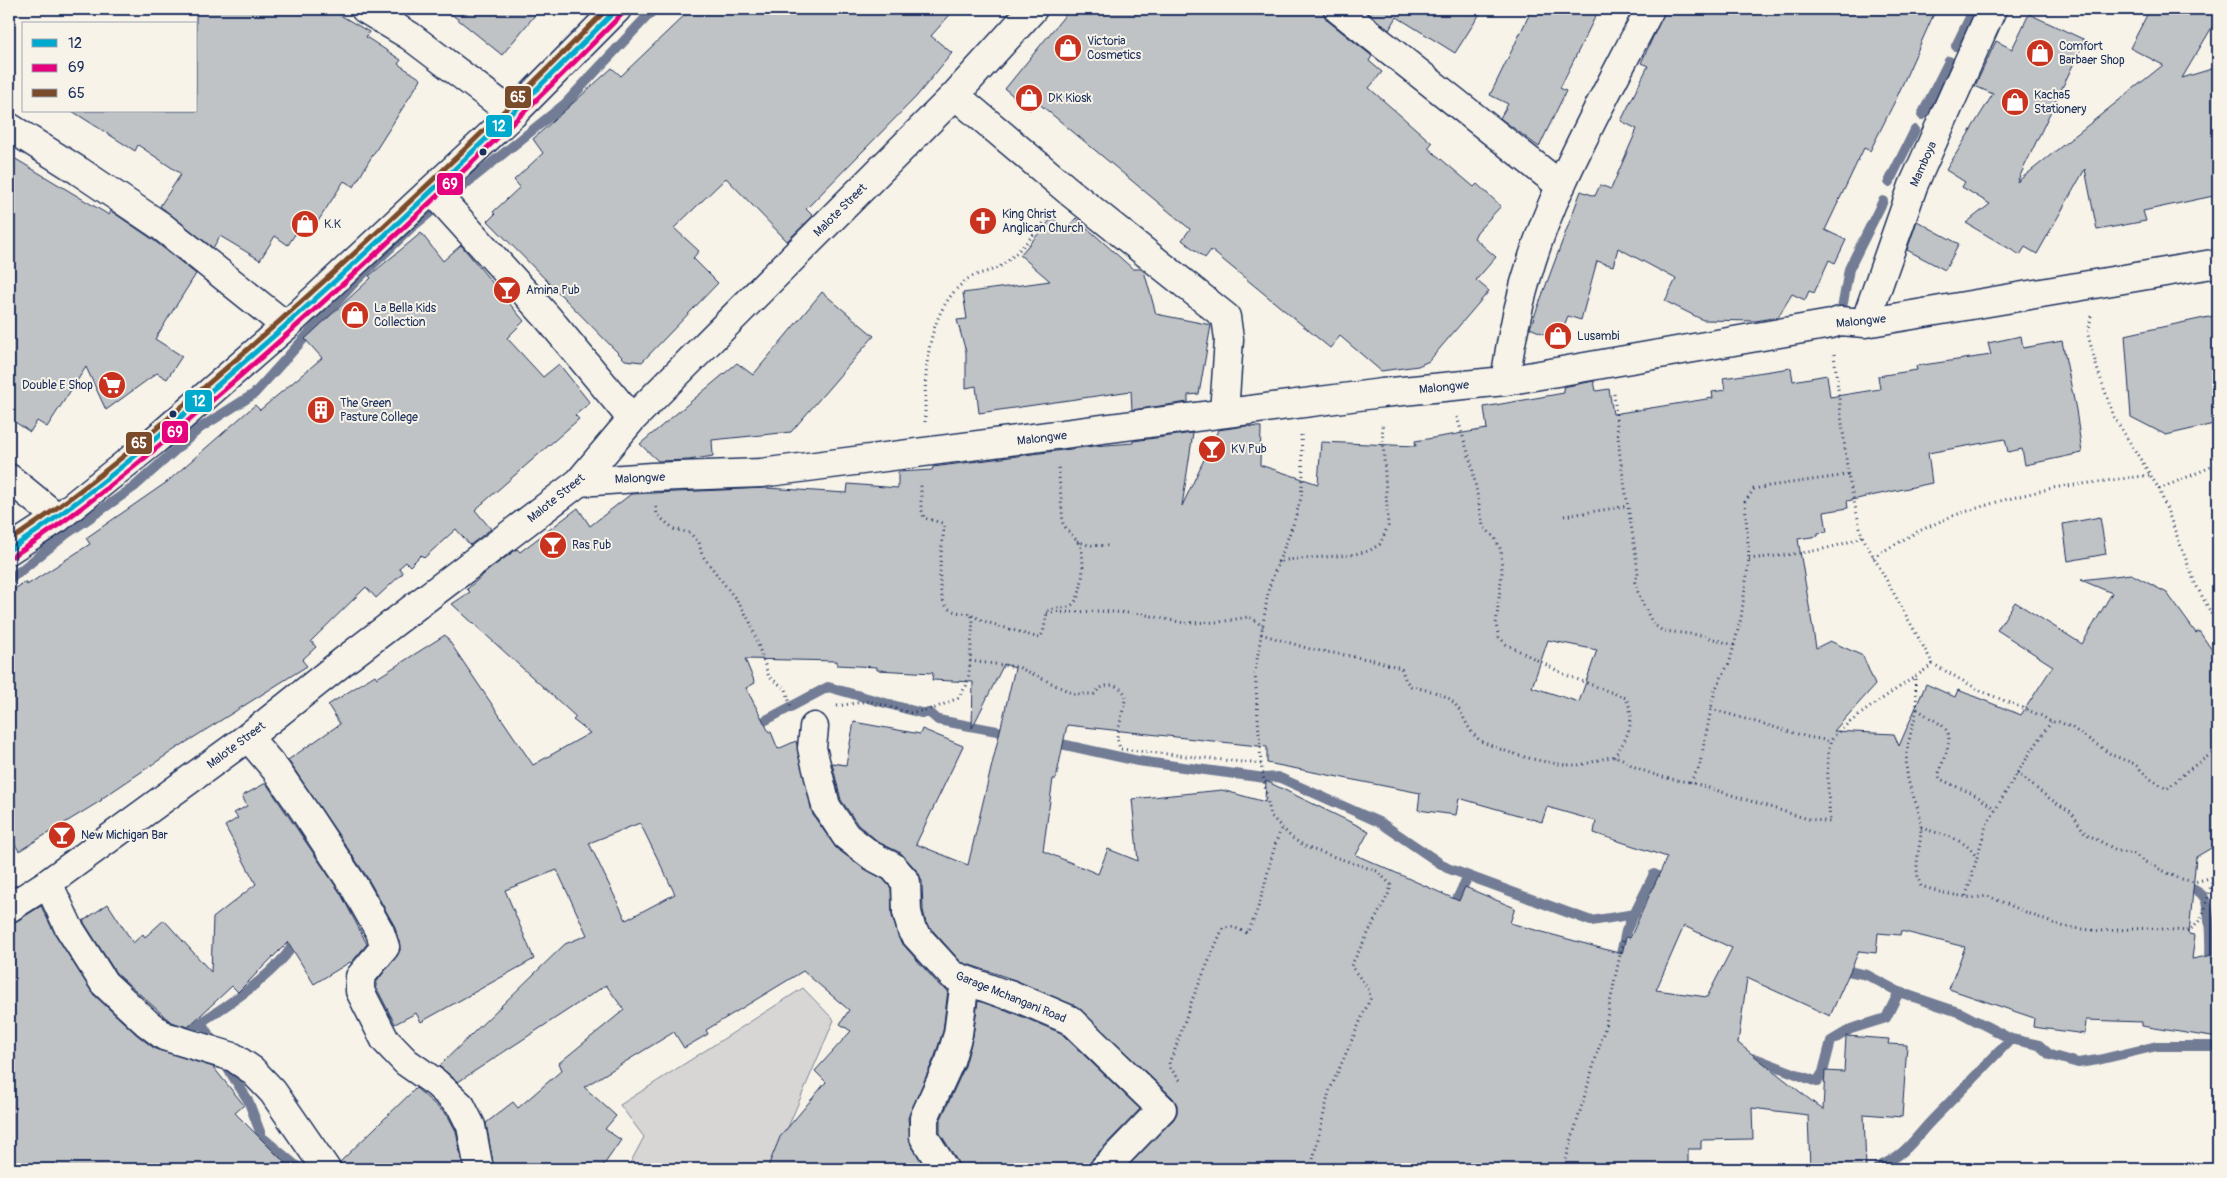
<svg xmlns="http://www.w3.org/2000/svg" width="2227" height="1178" font-family="Pangolin,sans-serif">
<style>
.green{fill:#d7d6d4;stroke:#798299}
.lines{fill:none;stroke-linecap:round;stroke-linejoin:round}
.stream{stroke:#727c95;stroke-width:10}
.building{fill:#c0c3c5;stroke:#1b2f5e;fill-rule:evenodd}
.minor-casing{stroke:#1b2f5e;stroke-width:31}
.tertiary-casing{stroke:#1b2f5e;stroke-width:31}
.path{stroke:#1b2f5e;stroke-width:3;stroke-dasharray:1 4;stroke-linecap:butt}
.minor{stroke:#f7f3e8;stroke-width:28}
.tertiary{stroke:#f7f3e8;stroke-width:28}
.bus-1-casing{stroke:#f7f3e8;stroke-width:9}
.bus-2-casing{stroke:#f7f3e8;stroke-width:9}
.bus-3-casing{stroke:#f7f3e8;stroke-width:9}
.bus-1{stroke:#00a9ce;stroke-width:5}
.bus-2{stroke:#e5007d;stroke-width:5}
.bus-3{stroke:#7a4b2a;stroke-width:5}
.bus-dot{fill:#1b2f5e;stroke:#f7f3e8;stroke-width:2}
.labels{text-anchor:middle;stroke-width:4;stroke-linejoin:round;paint-order:stroke}
.poi-label{font-size:12px;fill:#1b2f5e;stroke:#f7f3e8;text-anchor:start}
.street-label{font-size:12px;fill:#1b2f5e;stroke:#f7f3e8}
.line-badge{stroke:#f7f3e8;stroke-width:2}
.badge-label{font-size:14px;text-anchor:middle;font-weight:bold;fill:#fff}
</style>
<rect width="100%" height="100%" fill="#f7f3e8"/>
<filter id="ink" filterUnits="userSpaceOnUse"><feTurbulence type="fractalNoise" baseFrequency=".02" numOctaves="2"/><feDisplacementMap in="SourceGraphic" scale="10" xChannelSelector="R" yChannelSelector="G"/><feConvolveMatrix kernelMatrix="1 2 1 2 8 2 1 2 1" color-interpolation-filters="sRGB"/></filter>
<g filter="url(#ink)">
<path class="green" d="M803,988L834,1020L770,1169H627L644,1137L620,1105Z"/>
<g class="lines">
<path class="stream" d="M1956,46L1974,9
M1922,115L1949,61
M1889,182L1915,130
M1840,320L1849,269L1883,201
M9,580L65,535L134,487L200,428L254,394L355,282L412,227L565,104L654,9
M753,727L828,687L921,713H930L938,720L1013,734
M1052,742L1138,761L1265,778L1278,777L1381,823L1447,868L1591,921L1635,914
M2183,884C2188,887 2199,891 2203,896C2211,905 2211,956 2209,969
M1451,912L1468,876
M1838,966L1843,970L1867,975L1899,992L1961,1013L2011,1039L2039,1045L2050,1055L2078,1063L2098,1060L2157,1046H2218
M1618,967L1626,931L1654,874L1669,884
M201,1022L215,1045
M179,1037C215,1012 257,989 286,955C290,950 293,941 295,934
M221,1058L248,1100L262,1137L300,1169
M1748,1058L1757,1059L1817,1082L1823,1072L1831,1041L1851,1029L1886,1018L1899,992
M1877,1169L1878,1167C1909,1153 1913,1139 1935,1117C1961,1091 1986,1065 2011,1039"/>
</g>
<path class="building" d="M196,9H330L369,32L366,37L401,60L398,64L421,79L369,161L354,187L344,181L311,232L301,225L288,245L275,236L260,260L220,236L213,248L160,206L181,174L138,145L135,151L72,111H196Z
M445,9H540L502,55Z
M691,9H955L931,36L952,53L916,97L806,209L813,216L787,241L726,178L674,228L699,251L693,258L718,283L642,362L625,360L488,221L495,214L493,212L520,187L514,180L543,153L533,139L612,68L621,76Z
M1070,9H1323L1324,15L1328,21L1372,56L1369,61L1382,72L1369,88L1432,143L1428,148L1474,187L1477,184L1501,206L1477,232L1474,238L1496,257L1476,280L1489,291L1429,361L1418,366L1381,371L1340,336L1330,348L1211,250L1205,258L1182,240L1190,229L1037,102L1030,110L1005,89Z
M1363,9H1483L1455,53L1397,17L1389,30Z
M1532,9H1599L1560,88L1566,91L1539,147L1500,118L1508,104L1490,95Z
M1666,9H1936L1896,99L1870,151L1864,148L1825,230L1846,240L1835,263L1829,260L1814,293L1809,291L1805,300L1792,294L1778,317L1755,321L1703,320L1665,301L1676,279L1618,248L1613,266L1597,261L1581,320L1568,316L1558,340L1530,328L1581,191L1595,196L1600,185L1611,189L1637,129L1621,121L1648,66L1641,63Z
M2150,9H2218V17L2182,78L2218,67V195L2143,211L2146,221L2097,230L2085,169L2037,254L2025,247L2020,255L1966,223L1990,204L1962,187L1965,182L1946,170L1993,94L1975,86L1996,41L2012,49L2029,14L2085,40L2017,182L2163,65L2130,48Z
M9,155L109,215L111,211L152,239L196,274L155,339L182,356L167,379L157,373L106,410L86,367L47,427L37,421L30,432L9,418Z
M1053,217L1066,229L1076,218L1133,269H1141L1144,271L1156,314L1211,325L1199,394L1188,395V402L1132,410L1131,391L979,413L976,386L966,388V352L957,320L967,319L963,293L1050,281L1020,255Z
M1917,221L1959,244L1945,270L1907,250Z
M421,233L443,261L461,245L524,321L507,338L543,377L559,364L590,403L575,415L579,419L475,510L491,529L470,545L456,529L424,558L421,555L410,566L406,562L399,568L403,573L376,598L366,587L311,641L316,647L302,660L307,666L177,748L101,799L102,800L19,851L9,834V593L25,582L27,585L90,544L86,538L167,482L255,405L260,410L322,358L305,339L371,278L369,276Z
M822,292L874,336L791,432L712,440L713,456L689,460L658,461L640,444L737,363L753,375Z
M2218,315V423L2166,435L2131,417L2125,335Z
M2021,336L2023,348L2062,341L2076,410L2082,453L2025,465L2022,449L2008,452L2005,439L1928,453L1932,483L1847,501L1848,508L1824,512L1827,532L1818,533V536L1798,539L1816,648L1830,641L1863,656L1875,685L1834,731L1894,734L1899,746L1926,684L1955,697L1958,690L2021,715L2053,666L1997,630L2015,602L2082,644L2112,593L2081,580L2131,574L2167,593L2196,633L2199,631L2218,659V844L2196,857L2189,934L2195,935L2192,959L2218,954V1038L2142,1026V1022L2086,1020L2085,1034L2033,1027L2034,1018L1949,989L1965,947L1901,931L1900,935L1878,933L1876,953L1859,951L1830,1016L1747,978L1738,1043L1823,1110L1825,1071L1844,1072L1846,1036L1889,1039L1888,1044L1907,1045L1902,1117L1864,1114L1866,1169H1810L1808,1115L1752,1108L1753,1139L1701,1140V1149H1688V1169H1125L1174,1119L1177,1113V1105L1173,1098L1076,1006L1015,980L961,962L926,923L923,910L922,881L918,872L901,853L880,843L858,825L841,800L832,763L846,765L854,722L920,734L922,729L963,746L916,844L968,865L1015,668L1004,664L972,728L973,682L932,680L933,673L877,670V667L837,665V661L745,659L755,683L746,688L769,732H771L778,749L796,741L813,815L836,848L863,868L883,879L891,888L892,916L900,941L940,986L948,990L943,1031L935,1056L908,1118L911,1145L926,1169H767L780,1137L826,1082L815,1071L851,1031L840,1024L849,1010L803,971L706,1030L708,1034L684,1048L674,1032L584,1087L616,1116L605,1129L621,1140L601,1169H494L486,1123L513,1102L518,1108L562,1070L559,1063L624,1010L606,985L458,1082L439,1066L565,944L587,935L557,870L505,890L534,959L421,1022L416,1013L395,1024L376,987V983L400,950L395,927L367,877L288,760L340,724L328,705L375,675L377,678L445,635L533,765L590,733L573,720L576,717L452,604L470,592L467,589L491,568L517,549L520,552L578,508L590,526L631,494L766,488L847,493L848,484L898,488V472L932,470L933,467L1094,446L1133,443V441L1193,433L1182,506L1218,430L1245,426L1261,427L1260,465L1318,484L1321,442L1416,446L1415,441L1487,429L1484,407L1564,393L1563,387L1594,381L1596,391L1609,389L1613,414L1713,398L1712,392L1725,390L1723,378L1791,368L1793,381L1827,375L1830,397L1880,389L1878,376L1917,370L1916,366L1991,355L1988,343ZM1548,640L1597,650L1579,702L1532,687ZM1067,725L1267,747V763L1420,793L1418,810L1456,815L1459,798L1542,822L1547,807L1596,821L1594,833L1667,857L1630,938L1626,937L1622,954L1510,923L1515,908L1465,887L1459,901L1356,855L1369,831L1266,781L1265,802L1222,790L1132,799L1138,861L1108,849L1098,874L1043,851L1053,779H1056ZM640,823L675,894L626,920L589,843ZM1684,926L1732,948L1707,997L1656,990Z
M2100,517L2106,554L2068,561L2063,524Z
M266,783L341,894L367,944L351,963L350,962L314,984L288,942L238,992L232,986L188,1027L171,1022L116,973L83,921L108,904L133,943L143,934L145,937L164,920L211,972L213,918L256,884L225,826L238,818L234,813L247,806L242,796Z
M41,906L55,934L93,994L136,1034L155,1049L213,1067L244,1105L235,1113L291,1169H28L9,1158V924L17,921Z
M978,1001L1006,1010L1061,1033L1140,1109L1093,1158L1089,1169H960L957,1161L940,1133V1121L965,1066L973,1036Z
M416,1088L448,1116L456,1131L463,1169H341L340,1162Z"/>
<g class="lines">
<defs>
<path id="minor" d="M365,9L410,36L513,114
M1338,9L1561,186
M955,95L1071,193L1226,317L1229,339L1224,413
M9,127L79,171L161,226L286,326
M433,191L548,318L632,419
M1865,323L1913,186L1992,9
M1505,381C1514,315 1533,245 1561,185C1588,125 1620,67 1650,9
M9,478L58,518
M579,482L652,477L761,473L1382,393L1505,381L1831,324L1840,321L1865,323L2218,263
M814,727L812,748L826,806L846,836L872,856L893,867L906,882L907,912L912,931L952,975L1004,994H1009L1070,1020L1162,1109L1104,1169
M248,737L276,770L301,806L354,886L380,932L385,947L360,977V991L385,1040L406,1062L436,1083L461,1106L471,1126L479,1169
M48,883L68,926L104,983L147,1023L164,1036L233,1057L252,1070L273,1092L326,1169
M9,908L48,883L248,737L345,660L579,482L632,419L955,95L1033,9
M944,1169L924,1137V1118L950,1061L958,1034L965,981"/>
<path id="tertiary" d="M9,550L58,518L154,441L286,326L513,114L617,9"/>
</defs>
<use href="#minor" class="minor-casing"/>
<use href="#tertiary" class="tertiary-casing"/>
<path class="path" d="M2091,316L2088,335L2097,368L2114,417L2159,489L2195,583L2218,626
M1834,354L1848,475L1862,536L1933,664L1981,691L2042,716L2051,722H2059L2071,727L2112,755L2135,764L2149,778L2167,789L2187,771L2218,749
M1614,394L1620,457L1636,556L1638,574L1635,582L1639,596L1653,624L1663,631L1700,635L1734,645
M1457,417L1472,466L1483,526L1495,538L1501,550L1502,572L1496,625L1499,637L1506,644L1566,675L1626,698C1637,720 1627,739 1614,757
M925,422C925,375 924,316 964,282C975,272 991,273 1002,265C1020,252 1035,232 1050,216
M1301,435L1303,474L1301,498L1294,522L1269,587L1255,672L1261,764L1268,803L1271,816L1292,838L1308,848L1377,871L1391,885L1389,893L1351,966L1369,990L1370,999L1329,1092L1312,1164L1313,1169
M1848,475L1769,486L1754,489L1745,502L1749,559L1741,618L1730,661L1715,690L1699,768L1690,782L1808,819L1830,822C1829,805 1825,755 1831,741C1839,724 1914,679 1933,664
M2159,489L2218,464
M656,507L657,515L674,529L690,533L699,543L702,555L741,606L751,624L769,677L786,689L791,708
M1564,516L1628,506
M1077,541L1088,545L1110,546
M1873,557L1917,532L1952,516L2000,501L2052,488L2151,475
M1749,559C1784,555 1831,552 1862,536
M1277,562L1286,560L1350,555L1369,551L1380,544L1388,526L1382,423
M1047,613L1098,611L1142,614L1184,623L1219,622L1248,617L1252,618L1263,627
M972,615L983,621L1039,638C1047,631 1043,618 1049,610C1056,606 1065,610 1072,605C1083,597 1085,561 1081,548C1078,539 1067,532 1063,523L1058,464
M1261,634L1310,649L1373,660L1401,668L1406,681L1411,686C1423,690 1444,692 1453,702C1465,714 1468,736 1485,743C1509,754 1552,766 1578,765C1590,764 1603,757 1615,757C1623,757 1628,764 1635,767C1652,775 1671,780 1690,782
M970,661L1018,667L1074,694H1094C1103,683 1119,681 1126,696L1117,737L1120,749L1261,764
M1915,679L1917,709C1947,730 1957,726 1942,764C1940,769 1938,773 1940,779L1977,796L1995,809
M837,706L869,701L910,713L935,708L958,698L966,686L969,675L973,619L971,614C964,613 954,613 948,608C933,593 943,545 944,526L942,523L924,518L921,507V483
M1711,709L1808,737L1831,741
M1917,709C1912,730 1904,752 1907,773C1909,792 1922,810 1921,829C1921,848 1912,867 1921,886L1943,893L1973,898L1988,896L2047,921L2065,927L2100,931L2149,928L2187,931C2211,920 2204,888 2218,873
M2017,773L2050,799L2071,812L2085,833L2118,851L2134,854L2143,861L2178,878L2194,882L2214,877
M1921,828C1940,834 1966,838 1976,857
M1966,896L1986,826L2017,773L2051,722
M1180,1080L1170,1068L1169,1062L1174,1052L1192,1000L1223,928L1233,927L1247,933C1265,900 1267,863 1281,829
M1563,1169L1605,1027L1623,940"/>
<use href="#minor" class="minor"/>
<use href="#tertiary" class="tertiary"/>
<defs>
<path id="bus-1" d="M9,550C90,497 163,433 236,369C368,255 494,133 617,9"/>
<path id="bus-2" d="M13,556C95,503 168,439 241,375C373,260 499,139 622,14"/>
<path id="bus-3" d="M9,541C89,489 160,426 232,363C362,250 486,131 607,9"/>
</defs>
<use href="#bus-1" class="bus-1-casing"/>
<use href="#bus-2" class="bus-2-casing"/>
<use href="#bus-3" class="bus-3-casing"/>
<use href="#bus-1" class="bus-1"/>
<use href="#bus-2" class="bus-2"/>
<use href="#bus-3" class="bus-3"/>
</g>
</g>
<defs>
<symbol id="shop-disc" viewBox="-11 -11 22 22"><circle r="9.5" fill="#c8321e" stroke="#f7f3e8"/><path d="M-5-2.5h2.3a2.7 3.5 0 0 1 5.4 0H5L5.5 6h-11ZM-1.5-2.5h3a1.5 2.3 0 0 0-3 0Z" fill="#fff"/></symbol>
<symbol id="church-disc" viewBox="-11 -11 22 22"><circle r="9.5" fill="#c8321e" stroke="#f7f3e8"/><path d="M-1.2-6h2.4v3.5h3.3v2.4h-3.3V6h-2.4V-.1h-3.3v-2.4h3.3Z" fill="#fff"/></symbol>
<symbol id="bar-disc" viewBox="-11 -11 22 22"><circle r="9.5" fill="#c8321e" stroke="#f7f3e8"/><path d="M-6-5H6L.8 .8V4.5H3.5V6h-7V4.5H-.8V.8Z" fill="#fff"/></symbol>
<symbol id="supermarket-disc" viewBox="-11 -11 22 22"><circle r="9.5" fill="#c8321e" stroke="#f7f3e8"/><path d="M-6-5.5h2.5l.6 2H6L4.5 2H-2.5L-4.4-4H-6ZM-1.5 3.2a1.3 1.3 0 1 0 .1 0ZM3 3.2a1.3 1.3 0 1 0 .1 0Z" fill="#fff"/></symbol>
<symbol id="building-disc" viewBox="-11 -11 22 22"><circle r="9.5" fill="#c8321e" stroke="#f7f3e8"/><path d="M-4-6H4V6H1V3H-1V6H-4ZM-2.5-4.3h1.7v1.8h-1.7ZM.8-4.3h1.7v1.8H.8ZM-2.5-1h1.7V.8h-1.7ZM.8-1h1.7V.8H.8Z" fill="#fff"/></symbol>
</defs>
<g fill-rule="evenodd">
<use href="#shop-disc" x="1052" y="32" width="32" height="32"/>
<use href="#shop-disc" x="2024" y="37" width="32" height="32"/>
<use href="#shop-disc" x="1013" y="82" width="32" height="32"/>
<use href="#shop-disc" x="1999" y="86" width="32" height="32"/>
<use href="#church-disc" x="967" y="205" width="32" height="32"/>
<use href="#shop-disc" x="289" y="208" width="32" height="32"/>
<use href="#bar-disc" x="491" y="274" width="32" height="32"/>
<use href="#shop-disc" x="339" y="299" width="32" height="32"/>
<use href="#shop-disc" x="1542" y="320" width="32" height="32"/>
<use href="#supermarket-disc" x="96" y="369" width="32" height="32"/>
<use href="#building-disc" x="305" y="394" width="32" height="32"/>
<use href="#bar-disc" x="1196" y="433" width="32" height="32"/>
<use href="#bar-disc" x="537" y="529" width="32" height="32"/>
<use href="#bar-disc" x="46" y="819" width="32" height="32"/>
</g>
<g class="bus-dot">
<circle cx="483" cy="152" r="4.5"/>
<circle cx="173" cy="414" r="4.5"/>
</g>
<g class="labels">
<g class="poi-label">
<text x="1087" y="45">Victoria<tspan x="1087" dy="14">Cosmetics</tspan></text>
<text x="2059" y="50">Comfort<tspan x="2059" dy="14">Barbaer Shop</tspan></text>
<text x="2034" y="99">Kacha5<tspan x="2034" dy="14">Stationery</tspan></text>
<text x="1048" y="102">DK Kiosk</text>
<text x="1002" y="218">King Christ<tspan x="1002" dy="14">Anglican Church</tspan></text>
<text x="324" y="228">K.K</text>
<text x="526" y="294">Amina Pub</text>
<text x="374" y="312">La Bella Kids<tspan x="374" dy="14">Collection</tspan></text>
<text x="1577" y="340">Lusambi</text>
<text x="93" y="389" text-anchor="end">Double E Shop</text>
<text x="340" y="407">The Green<tspan x="340" dy="14">Pasture College</tspan></text>
<text x="1231" y="453">KV Pub</text>
<text x="572" y="549">Ras Pub</text>
<text x="81" y="839">New Michigan Bar</text>
</g>
<g class="street-label">
<text transform="translate(1923 164) rotate(-66)" y="4">Mamboya</text>
<text transform="translate(840 210) rotate(-45)" y="4">Malote Street</text>
<text transform="translate(1861 321) rotate(-6)" y="4">Malongwe</text>
<text transform="translate(1444 387) rotate(-6)" y="4">Malongwe</text>
<text transform="translate(1042 438) rotate(-7)" y="4">Malongwe</text>
<text transform="translate(640 478) rotate(-3)" y="4">Malongwe</text>
<text transform="translate(556 498) rotate(-39)" y="4">Malote Street</text>
<text transform="translate(236 745) rotate(-37)" y="4">Malote Street</text>
<text transform="translate(1011 997) rotate(22)" y="4">Garage Mchangani Road</text>
</g>
</g>
<g class="line-badge">
<rect x="504" y="85" width="28" height="24" rx="5" fill="#7a4b2a"/>
<rect x="485" y="114" width="28" height="24" rx="5" fill="#00a9ce"/>
<rect x="436" y="172" width="28" height="24" rx="5" fill="#e5007d"/>
<rect x="184" y="389" width="29" height="24" rx="5" fill="#00a9ce"/>
<rect x="161" y="420" width="28" height="24" rx="5" fill="#e5007d"/>
<rect x="125" y="431" width="28" height="24" rx="5" fill="#7a4b2a"/>
</g>
<g class="badge-label">
<text x="518" y="102">65</text>
<text x="499" y="131">12</text>
<text x="450" y="189">69</text>
<text x="199" y="406">12</text>
<text x="175" y="437">69</text>
<text x="139" y="448">65</text>
</g>
<rect width="2227" height="1178" fill="none" stroke="#f7f3e8" stroke-width="30"/>
<rect x="15" y="15" width="2197" height="1148" fill="none" stroke="#1b2f5e" stroke-width="2" filter="url(#ink)"/>
<rect x="22" y="22" width="175" height="90" fill="#f7f3e8" stroke="#9fa5b1"/>
<rect x="32" y="39" width="25" height="8" fill="#00a9ce" stroke="#9fa5b1"/>
<text x="68" y="48" font-size="15" fill="#1b2f5e">12</text>
<rect x="32" y="64" width="25" height="8" fill="#e5007d" stroke="#9fa5b1"/>
<text x="68" y="72" font-size="15" fill="#1b2f5e">69</text>
<rect x="32" y="89" width="25" height="8" fill="#7a4b2a" stroke="#9fa5b1"/>
<text x="68" y="98" font-size="15" fill="#1b2f5e">65</text>
</svg>
